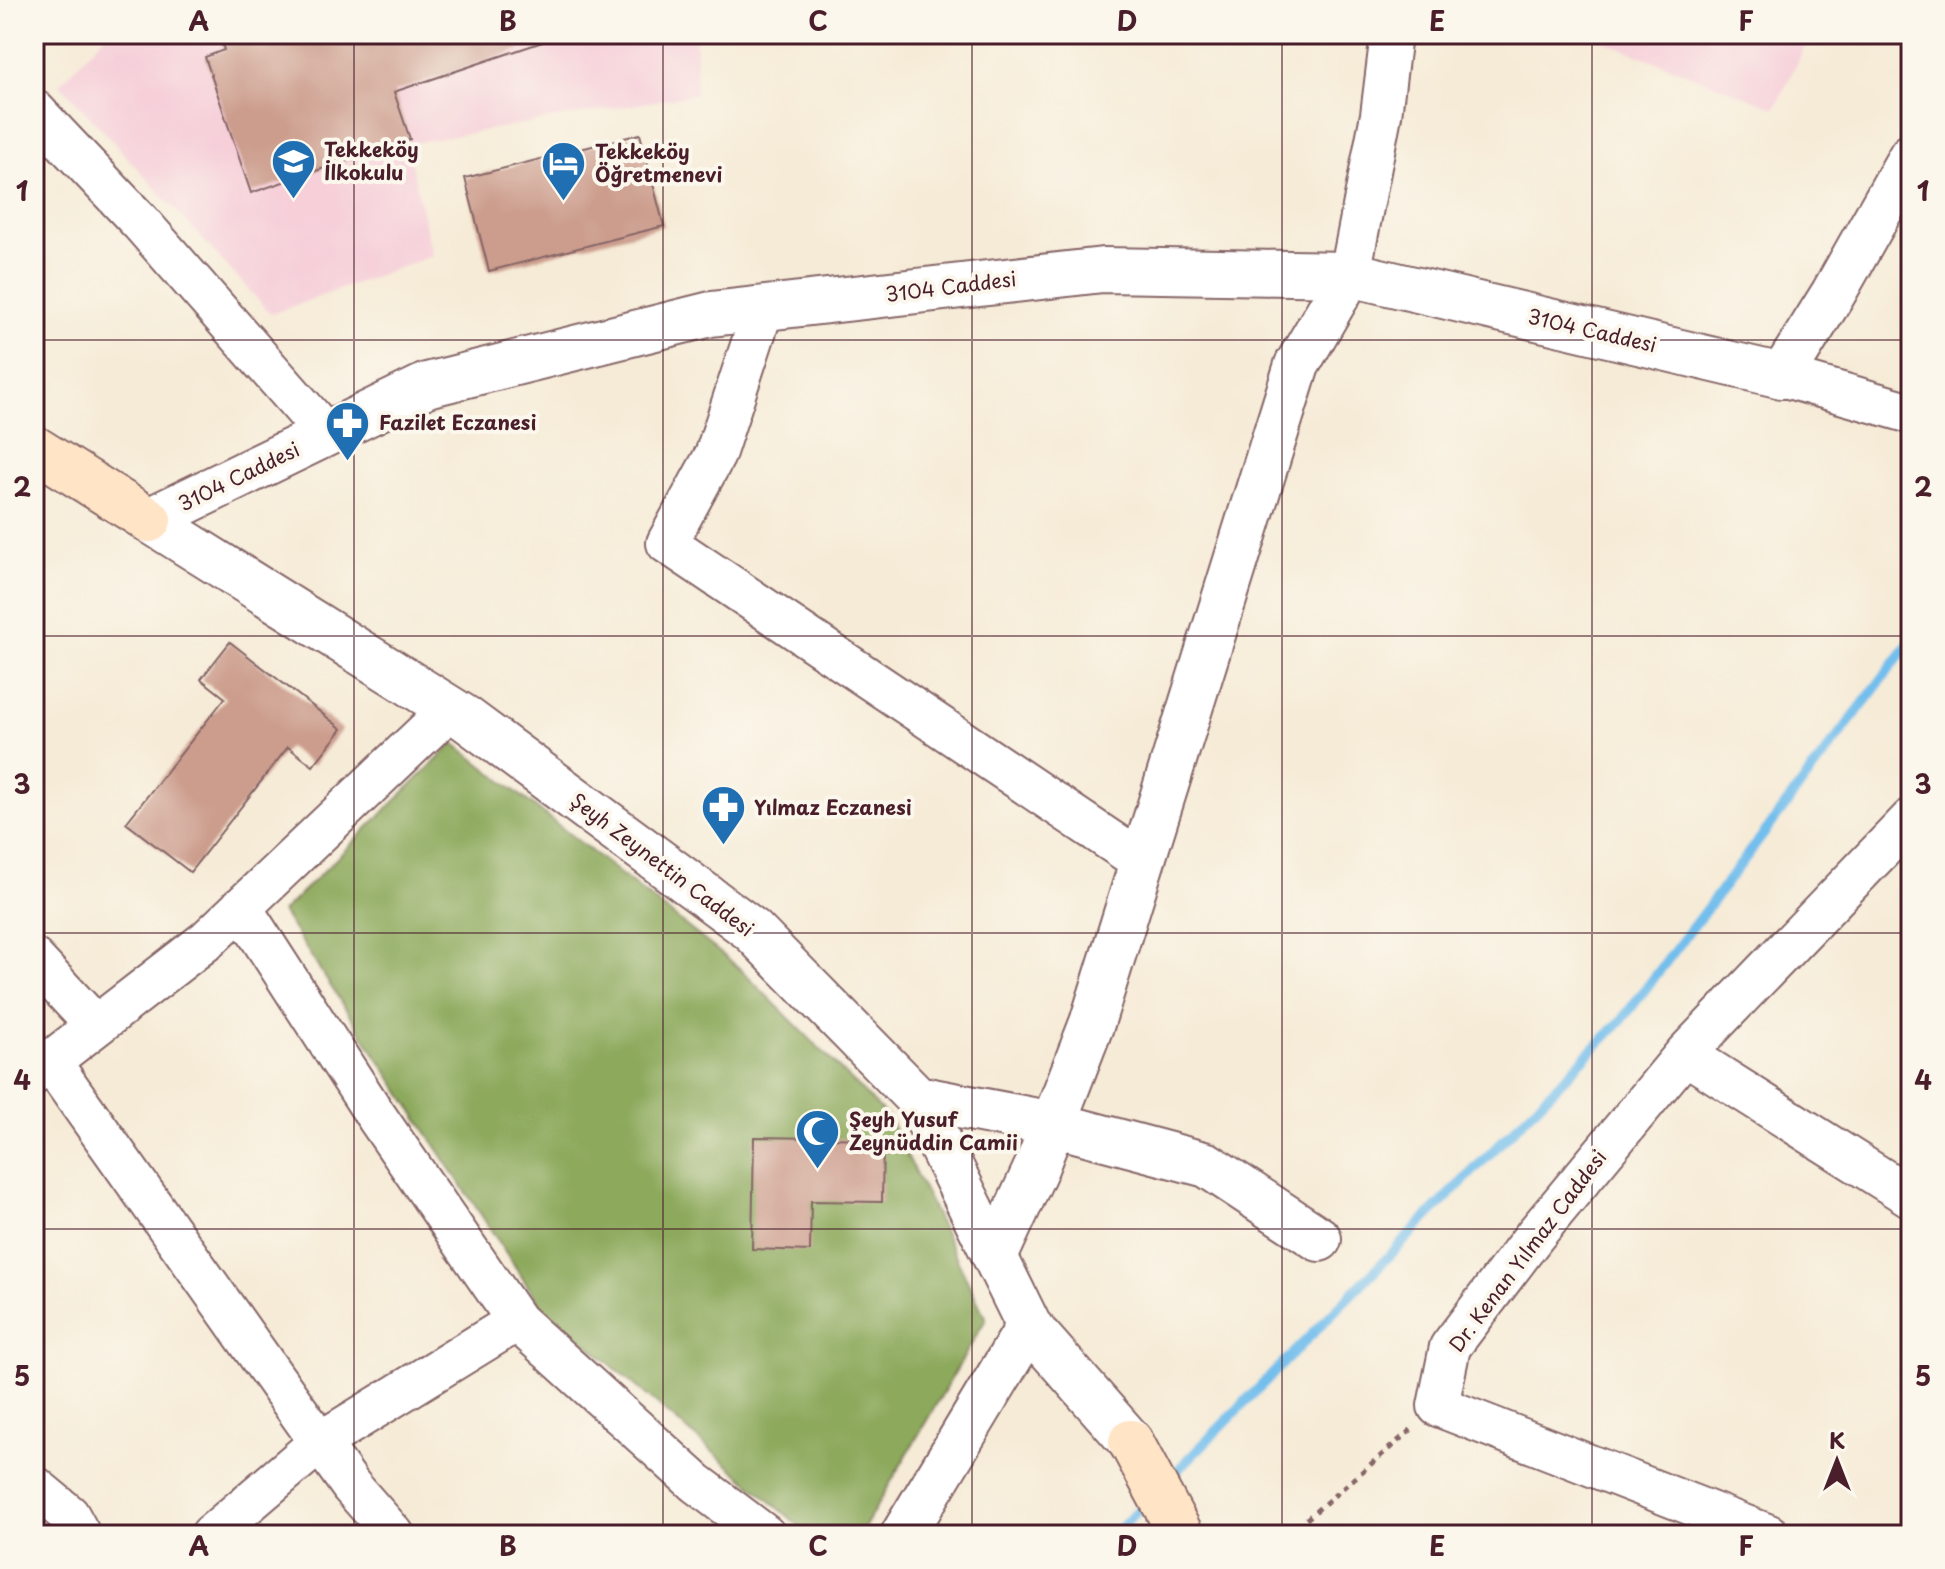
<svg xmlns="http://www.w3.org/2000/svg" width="1945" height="1569" font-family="'Playpen Sans',sans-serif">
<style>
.built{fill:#f6cfd9}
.forest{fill:#8ca95c;stroke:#6b6444;stroke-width:2}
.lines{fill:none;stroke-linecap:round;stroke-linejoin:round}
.stream{stroke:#72beec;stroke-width:10}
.building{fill:#cc9d8d}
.minor-casing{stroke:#866667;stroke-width:44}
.tertiary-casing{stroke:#866667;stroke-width:48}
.secondary-casing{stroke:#866667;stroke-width:48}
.path{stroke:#866667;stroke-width:5;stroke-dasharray:6 6;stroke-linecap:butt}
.minor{stroke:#fff;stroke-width:40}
.tertiary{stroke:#fff;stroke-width:44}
.secondary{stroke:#ffe4c6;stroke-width:44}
.grid{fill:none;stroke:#4a1f2b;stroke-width:2;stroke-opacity:0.55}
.labels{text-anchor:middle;stroke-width:8;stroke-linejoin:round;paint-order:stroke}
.poi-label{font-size:20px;font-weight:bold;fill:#4a1f2b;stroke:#fbf7ec;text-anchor:start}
.street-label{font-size:20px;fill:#4a1f2b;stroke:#fbf7ec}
.neatline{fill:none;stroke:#4a1f2b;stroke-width:3}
.grid-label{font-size:26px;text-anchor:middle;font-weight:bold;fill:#4a1f2b}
</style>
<rect width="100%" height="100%" fill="#fbf7ec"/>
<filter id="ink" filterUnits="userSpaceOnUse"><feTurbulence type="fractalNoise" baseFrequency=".0125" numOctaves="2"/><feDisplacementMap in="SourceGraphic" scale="16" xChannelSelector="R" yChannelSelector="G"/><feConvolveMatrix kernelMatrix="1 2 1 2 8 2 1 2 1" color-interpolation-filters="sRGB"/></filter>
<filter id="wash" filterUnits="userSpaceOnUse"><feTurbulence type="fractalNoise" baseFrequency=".006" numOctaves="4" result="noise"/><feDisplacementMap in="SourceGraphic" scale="32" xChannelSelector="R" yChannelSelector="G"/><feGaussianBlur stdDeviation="1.8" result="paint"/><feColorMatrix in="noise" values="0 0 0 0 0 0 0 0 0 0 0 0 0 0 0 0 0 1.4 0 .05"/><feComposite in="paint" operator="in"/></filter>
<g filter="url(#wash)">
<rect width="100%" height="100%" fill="#f6ebd7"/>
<path class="built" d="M106,34H696V94L407,144L432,256L271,314L60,84Z
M1585,34H1811L1775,108Z"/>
<path class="forest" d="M454,743L738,967L889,1118L986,1319L860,1535H810L539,1303L282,912Z"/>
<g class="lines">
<path class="stream" d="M1166,1482L1621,1021L1911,641
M1114,1535L1149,1499"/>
</g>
<g id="blocks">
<path class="building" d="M219,34H563V35L394,92L410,139L251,193L205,57L224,50Z
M640,134L664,226L489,271L465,178Z
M230,642L342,729L313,766L288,747L190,872L126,823L225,698L201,679Z
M754,1137L883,1139L882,1202L811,1201L810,1251L752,1249Z"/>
</g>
</g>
<g filter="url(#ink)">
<use href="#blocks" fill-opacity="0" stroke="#866667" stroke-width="2"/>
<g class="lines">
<defs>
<path id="minor" d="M34,110L141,223L326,434
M1350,274L1381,115L1391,34
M763,309L715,455L667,543L1142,862
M1782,376L1911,413
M241,907L374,1113L517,1321L696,1483L765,1535
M34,959L96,1026
M1685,1054L1911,1197
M50,1061L351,1486L394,1535
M34,1074L207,940L450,709
M34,1486L69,1515L80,1535
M211,1535L320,1442L517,1321
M1769,1535L1438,1406L1450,1347L1535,1235L1685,1054L1911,819"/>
<path id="tertiary" d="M149,520L427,385L711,314L1103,270L1350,274L1782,376L1833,294L1911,156
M149,520L465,718L752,930L917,1098L1029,1326L1131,1442
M917,1098L1053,1124L1207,1165L1319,1239
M995,1257L1036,1168L1092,1023L1297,365L1350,274
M903,1535L1029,1326"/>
<path id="secondary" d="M34,448L149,520
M1131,1442L1181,1535"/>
</defs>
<use href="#minor" class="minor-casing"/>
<use href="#tertiary" class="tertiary-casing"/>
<use href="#secondary" class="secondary-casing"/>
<path class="path" d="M1288,1535L1412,1429"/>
<use href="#minor" class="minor"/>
<use href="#tertiary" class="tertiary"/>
<use href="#secondary" class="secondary"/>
</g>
</g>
<path class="grid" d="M354,34V1535M663,34V1535M972,34V1535M1282,34V1535M1592,34V1535M34,340H1911M34,636H1911M34,933H1911M34,1229H1911"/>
<defs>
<symbol id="school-pin" viewBox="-11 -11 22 30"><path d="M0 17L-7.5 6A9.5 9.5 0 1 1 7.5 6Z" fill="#1f6fb2" stroke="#fbf7ec"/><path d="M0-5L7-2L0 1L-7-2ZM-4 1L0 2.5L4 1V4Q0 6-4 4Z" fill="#fff"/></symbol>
<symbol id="hotel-pin" viewBox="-11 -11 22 30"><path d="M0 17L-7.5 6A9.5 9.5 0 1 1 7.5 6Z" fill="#1f6fb2" stroke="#fbf7ec"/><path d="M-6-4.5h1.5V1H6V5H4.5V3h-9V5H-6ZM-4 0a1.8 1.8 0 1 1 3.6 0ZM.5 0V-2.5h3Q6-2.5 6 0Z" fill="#fff"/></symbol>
<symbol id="pharmacy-pin" viewBox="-11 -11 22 30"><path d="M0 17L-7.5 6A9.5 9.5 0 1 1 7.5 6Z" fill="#1f6fb2" stroke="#fbf7ec"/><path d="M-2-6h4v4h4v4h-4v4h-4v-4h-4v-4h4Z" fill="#fff"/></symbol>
<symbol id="mosque-pin" viewBox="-11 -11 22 30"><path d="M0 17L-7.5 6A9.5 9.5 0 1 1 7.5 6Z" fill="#1f6fb2" stroke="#fbf7ec"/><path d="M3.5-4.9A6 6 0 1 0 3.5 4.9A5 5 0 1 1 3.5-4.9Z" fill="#fff"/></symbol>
</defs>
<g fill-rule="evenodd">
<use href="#school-pin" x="268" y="136" width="51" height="69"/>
<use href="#hotel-pin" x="538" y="138" width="51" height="69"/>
<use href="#pharmacy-pin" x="322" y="398" width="51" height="69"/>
<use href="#pharmacy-pin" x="698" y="782" width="51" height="69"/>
<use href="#mosque-pin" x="792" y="1106" width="51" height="69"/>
</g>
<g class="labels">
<g class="poi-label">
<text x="324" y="157">Tekkeköy<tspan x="324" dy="23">İlkokulu</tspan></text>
<text x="595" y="159">Tekkeköy<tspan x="595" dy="23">Öğretmenevi</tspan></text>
<text x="379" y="430">Fazilet Eczanesi</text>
<text x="754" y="815">Yılmaz Eczanesi</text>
<text x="849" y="1127">Şeyh Yusuf<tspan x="849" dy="23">Zeynüddin Camii</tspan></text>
</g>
<g class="street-label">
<text transform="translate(951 287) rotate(-7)" y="7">3104 Caddesi</text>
<text transform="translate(1592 331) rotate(13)" y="7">3104 Caddesi</text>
<text transform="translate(239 477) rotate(-26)" y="7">3104 Caddesi</text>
<text transform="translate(662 865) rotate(37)" y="7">Şeyh Zeynettin Caddesi</text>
<text transform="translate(1528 1251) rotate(-53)" y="7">Dr. Kenan Yılmaz Caddesi</text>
</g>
</g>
<rect width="1945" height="1569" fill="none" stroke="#fbf7ec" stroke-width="88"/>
<g transform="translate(1837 1461)" stroke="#fbf7ec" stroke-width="6" paint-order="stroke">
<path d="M0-6L14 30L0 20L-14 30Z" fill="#4a1f2b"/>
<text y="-12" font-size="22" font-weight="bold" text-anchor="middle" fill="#4a1f2b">K</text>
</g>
<rect x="44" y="44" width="1857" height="1481" class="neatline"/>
<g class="grid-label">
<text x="199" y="31">A</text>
<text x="508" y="31">B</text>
<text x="818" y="31">C</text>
<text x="1127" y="31">D</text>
<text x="1437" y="31">E</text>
<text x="1746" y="31">F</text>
<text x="22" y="201">1</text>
<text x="1923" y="201">1</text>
<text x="22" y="497">2</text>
<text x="1923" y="497">2</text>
<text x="22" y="794">3</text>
<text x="1923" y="794">3</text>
<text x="22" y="1090">4</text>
<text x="1923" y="1090">4</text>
<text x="22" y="1386">5</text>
<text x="1923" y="1386">5</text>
<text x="199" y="1556">A</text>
<text x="508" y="1556">B</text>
<text x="818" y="1556">C</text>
<text x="1127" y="1556">D</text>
<text x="1437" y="1556">E</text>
<text x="1746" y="1556">F</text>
</g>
</svg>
